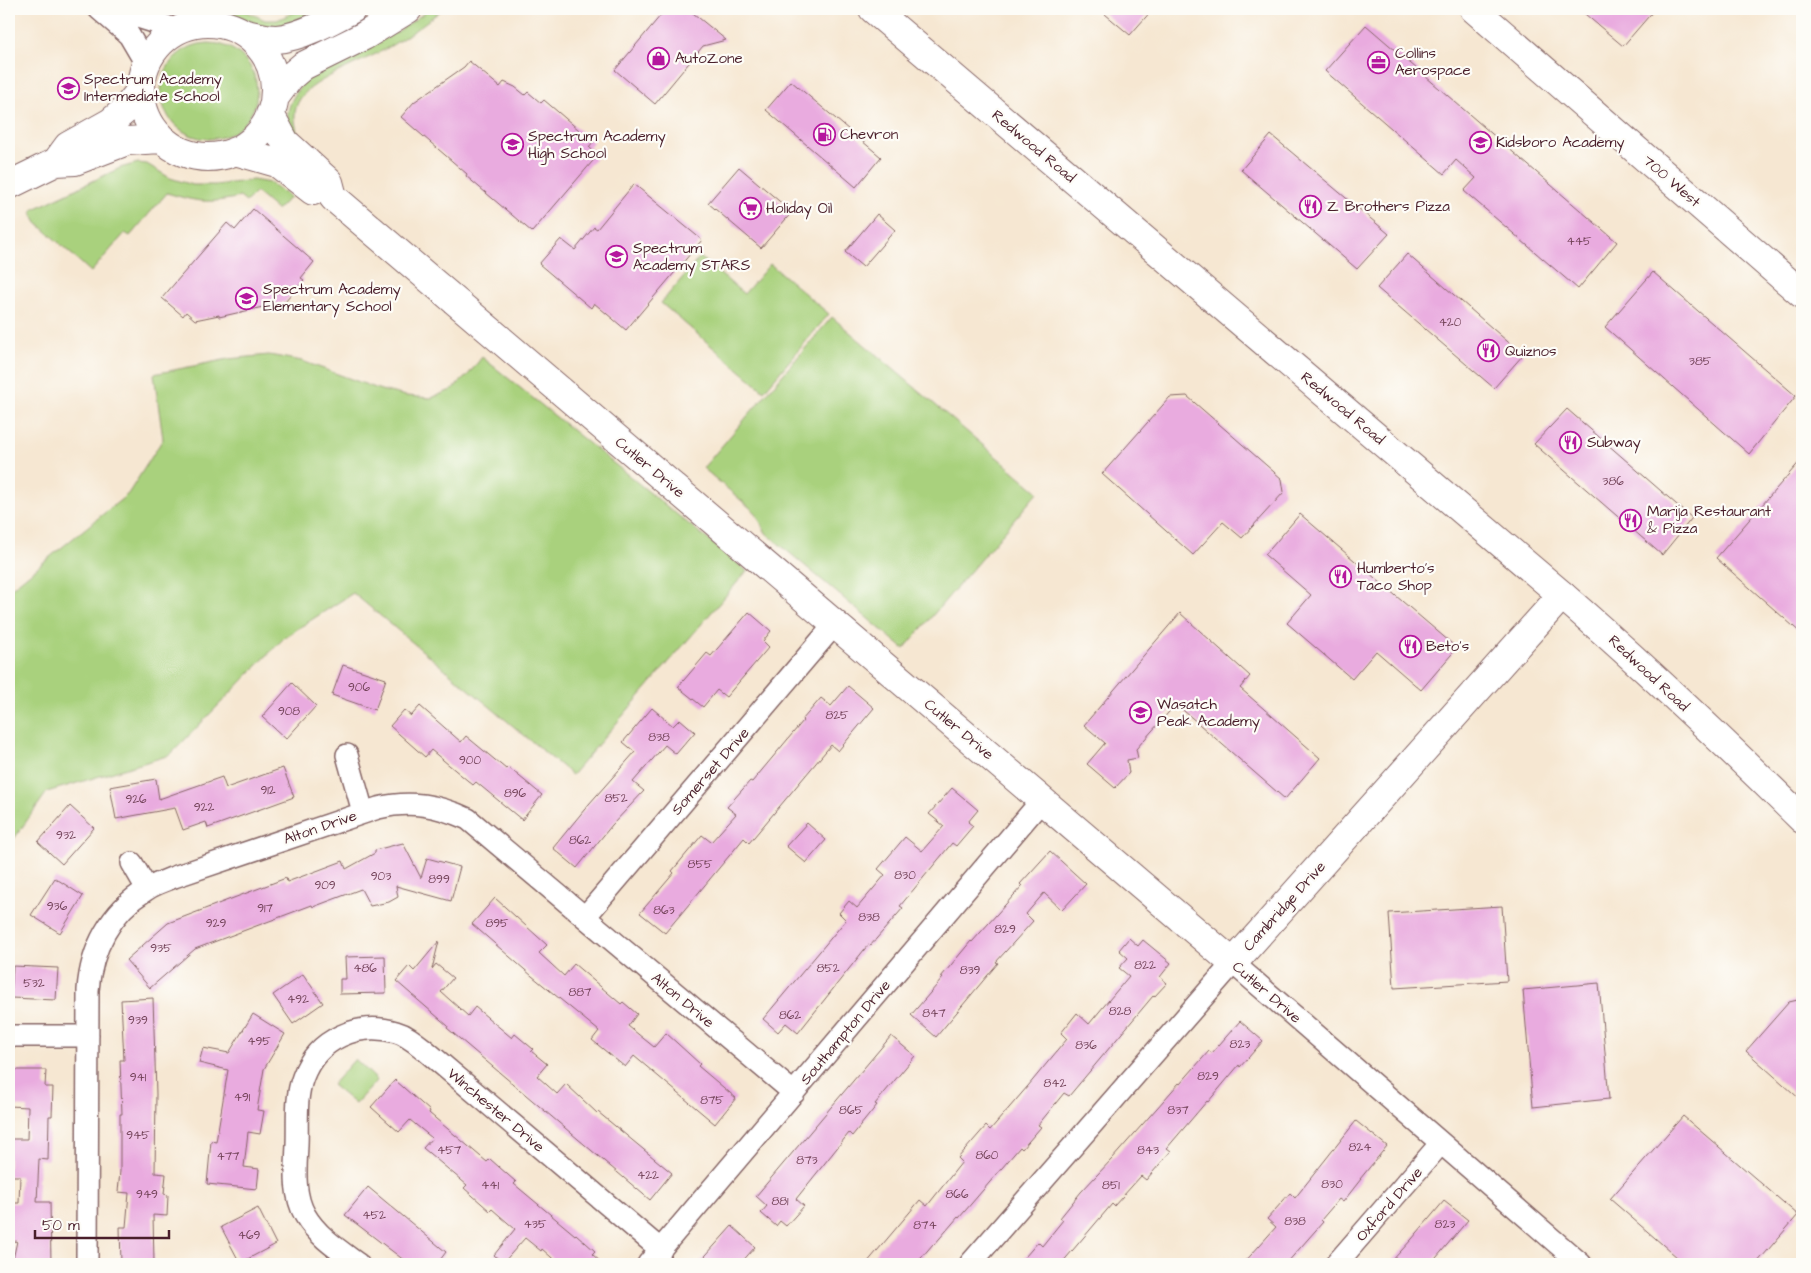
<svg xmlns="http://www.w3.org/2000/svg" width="1811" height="1273" font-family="'Architects Daughter',sans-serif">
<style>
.green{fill:#a9d17d;stroke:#7a7854}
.building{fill:#e9abdf}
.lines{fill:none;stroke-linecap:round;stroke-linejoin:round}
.minor-casing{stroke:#866565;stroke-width:24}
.tertiary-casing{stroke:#866565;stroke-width:30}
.secondary-casing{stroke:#866565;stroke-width:30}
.minor{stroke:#fff;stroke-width:21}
.tertiary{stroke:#fff;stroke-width:28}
.secondary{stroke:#fff;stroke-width:28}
.labels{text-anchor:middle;stroke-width:4.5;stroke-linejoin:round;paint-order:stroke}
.number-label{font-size:12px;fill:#724258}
.poi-label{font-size:15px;fill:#4a1f2b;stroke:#fdfcf7;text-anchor:start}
.street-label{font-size:15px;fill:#4a1f2b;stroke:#fdfcf7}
</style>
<rect width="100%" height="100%" fill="#fdfcf7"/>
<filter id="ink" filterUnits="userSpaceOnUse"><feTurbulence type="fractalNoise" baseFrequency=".02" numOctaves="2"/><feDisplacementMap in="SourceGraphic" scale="10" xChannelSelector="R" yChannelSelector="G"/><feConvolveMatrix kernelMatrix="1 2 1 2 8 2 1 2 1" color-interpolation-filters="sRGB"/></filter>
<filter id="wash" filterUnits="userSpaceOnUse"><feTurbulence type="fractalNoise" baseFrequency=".0096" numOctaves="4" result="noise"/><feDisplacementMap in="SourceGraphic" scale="20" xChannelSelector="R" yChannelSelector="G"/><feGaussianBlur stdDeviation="1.12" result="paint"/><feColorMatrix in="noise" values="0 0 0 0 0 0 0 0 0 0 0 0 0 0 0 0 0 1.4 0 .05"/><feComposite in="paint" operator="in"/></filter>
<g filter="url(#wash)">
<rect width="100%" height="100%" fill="#f6e7d2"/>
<path class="green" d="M148,9H241L265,20H277L302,9H323L285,27L256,25L232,14L214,10L197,11L167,16L146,12Z
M430,9H443C426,22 408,36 389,47C366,61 314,78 300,99C292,111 295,124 298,136C277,121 292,95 306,80L397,32Z
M161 91a48 48 0 1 1 96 0a48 48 0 1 1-96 0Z
M138,163L147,164L170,178L193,185H216L253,180L270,183L290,197L277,210L256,192L246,202L240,197C208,204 197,202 167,193L130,236L125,233L91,272L37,223L33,216L32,210L120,168Z
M700,257L744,294L770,264L829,314L764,391L661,303Z
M832,317L1038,492L904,649L766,533L755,512L703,468Z
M269,355L302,361L381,390L406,396L431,398L451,390L468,375L482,357L747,571L572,775L353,593L285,637L170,755L47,792L9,846V590L128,494L163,439L154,374L228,359Z
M355,1059L377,1080L355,1104L332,1085Z"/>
<g id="blocks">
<path class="building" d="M666,9H688L726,40L703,46L655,104L615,70Z
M1099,9H1153L1130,35Z
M1579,9H1655L1623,46Z
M1366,25L1617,242L1578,289L1464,191L1476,178L1456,160L1444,174L1325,71Z
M469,61L500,87L504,82L515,87L525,95L528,92L541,103L544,100L593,142L589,147L598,155L532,232L466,176L467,174L401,117L414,102L464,67Z
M791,81L881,157L856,187L766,110Z
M1271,135L1389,234L1357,269L1241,170Z
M739,167L792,212L761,248L708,203Z
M634,184L702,240L626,330L594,303L591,308L539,264L561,239L575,250L594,227L597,229Z
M253,209L314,262L301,278L304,280L285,302L219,317V315L195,320L186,312L183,316L162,298L227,223L235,230Z
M877,214L895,230L863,267L845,252Z
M1407,254L1523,355L1494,388L1377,288Z
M1653,272L1796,396L1749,454L1605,327Z
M1187,396L1282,479L1284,492L1242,538L1223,522L1193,555L1102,474L1170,397Z
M1567,409L1692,518L1662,555L1534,444Z
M1802,459V634L1716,558Z
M1300,514L1457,648L1421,690L1376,651L1352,679L1287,623L1311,595L1265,555Z
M749,612L771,631L763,641L769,647L726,697L717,690L703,707L678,687L707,653L711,656Z
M1180,613L1250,676L1240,688L1320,758L1285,799L1176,704L1136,749L1138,758L1127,760L1129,773L1115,788L1087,764L1105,743L1084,725Z
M343,665L386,679L375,710L332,695Z
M292,683L316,706L286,739L262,717Z
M848,686L874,708L838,751L831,745L749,843L744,838L665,933L640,913L674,873L672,871L702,835L711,842L736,814L727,807L750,781L752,782L803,721L802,720L821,698L831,706Z
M420,706L461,742L466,736L506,769L508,767L542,795L522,820L476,782L473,785L431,750L425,757L390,726L404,710L411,716Z
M652,708L673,726L680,719L695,732L676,754L665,745L633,782L644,791L612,825L577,868L553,848L589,804L635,752L623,742Z
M283,768L294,797L208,828L206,822L183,830L175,808L116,819L110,787L156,779L159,799L222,777L226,788Z
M952,788L978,810L968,822L973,826L956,846L952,843L900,906L903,908L870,946L868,945L798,1033L786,1023L778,1032L763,1019L846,920L839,913L849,901L857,908L885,875L878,869L905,837L922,851L944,826L929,814Z
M70,806L94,828L62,864L38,842Z
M807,823L826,840L806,863L786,846Z
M403,843L421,878L427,858L460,867L451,901L396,886L398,897L389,902L370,906L361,889L313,907L312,905L195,949L150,988L126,960L168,923L286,878L287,882L343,861L346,869L375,853V850Z
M1050,851L1086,884L1062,910L1044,893L1026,914L1033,921L996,962L998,963L936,1037L911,1015L943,978L941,977L971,941L972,942L1022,886L1020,884Z
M55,878L83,896L60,933L31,915Z
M495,898L547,945L539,953L564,976L574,964L621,1004L623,1002L637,1014L628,1026L654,1047L666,1033L700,1064L698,1066L736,1098L715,1124L634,1056L625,1067L592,1040L599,1031L532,976L472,924Z
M1502,906L1507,981L1394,988L1389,913Z
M1129,938L1138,946L1143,940L1171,963L1160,977L1167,983L1154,997L1153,996L1069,1096L1064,1093L1038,1125L1041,1127L1022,1149L1020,1147L959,1218L958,1217L934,1245L933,1244L916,1264H866L920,1200L927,1206L962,1162L958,1158L986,1126L990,1130L1028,1086L1067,1039L1061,1033L1077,1013L1089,1024L1129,976L1119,968L1128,958L1119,950Z
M439,941L432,969L436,964L453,978L441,992L468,1016L475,1007L512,1038L515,1034L533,1049L531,1051L547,1064L537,1076L557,1094L566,1084L597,1113L598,1112L672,1173L650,1200L447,1028L448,1026L396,981L409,966L414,971Z
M385,956L386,993L340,994V979H346L345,957Z
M13,966L58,968L56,1000L11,998Z
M303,974L323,1003L293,1024L273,995Z
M1599,983L1609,1099L1533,1107L1523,990Z
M153,998L156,1094L155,1173L166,1174L164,1194L168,1195L167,1216L153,1215L154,1263L121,1264L120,1227H126L129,1193L118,1192L120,1171V1114H122L120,1060H124L121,1000Z
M1802,999V1101L1746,1051L1789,1002Z
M253,1014L285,1034L264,1069L257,1110L264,1111L260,1134L248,1132L244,1167L259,1169L257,1189L207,1184L211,1141L216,1142L228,1070L199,1063L203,1048L229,1053Z
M1240,1021L1263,1041L1240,1067L1239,1065L1208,1102L1207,1101L1167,1148L1171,1151L1146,1180L1141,1176L1114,1206L1112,1204L1061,1264H1019L1038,1242L1042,1246L1063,1220L1060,1218L1081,1192L1112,1159L1179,1083L1180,1084L1209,1051L1212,1053Z
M891,1036L915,1056L875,1104L877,1105L852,1136L849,1133L796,1199L804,1206L786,1226L780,1221L776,1226L761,1213L767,1206L756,1196Z
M9,1070H46L45,1087H53L52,1116H49L48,1160L39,1159L37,1202H50L51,1264H12L17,1241L10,1242L9,1203H19L20,1176H9V1139H27L28,1107L9,1106Z
M395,1080L430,1111L429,1113L487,1162L490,1159L516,1182L514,1184L575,1235L576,1234L595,1251L592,1254L603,1264H559L542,1249L541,1251L525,1238L503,1263L494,1255L515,1229L492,1209L490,1211L464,1188L467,1185L423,1148L432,1138L410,1120L399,1132L371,1107Z
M1683,1116L1798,1215L1756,1264H1685L1610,1199Z
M1356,1121L1387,1146L1360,1179H1361L1343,1202L1339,1199L1321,1220L1323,1222L1286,1264H1243L1276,1227L1267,1219L1290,1193L1295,1198Z
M368,1187L446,1252L437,1264H409L345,1215Z
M1444,1201L1468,1220L1431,1264H1389L1412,1239Z
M258,1208L276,1244L240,1263L221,1227Z
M732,1226L755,1247L740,1264H698Z"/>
</g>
</g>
<g filter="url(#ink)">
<use href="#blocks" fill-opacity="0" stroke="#866565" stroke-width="1"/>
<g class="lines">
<defs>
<path id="minor" d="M99,9L129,35L146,64
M126,9L141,18L179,30
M347,755L363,812
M132,863L147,889
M585,917L835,624
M9,1036H88
M87,1264L88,990C91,949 111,911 146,890C154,884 165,881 174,877L378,808C411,800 437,805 468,819L794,1093
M358,1264C339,1250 317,1236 305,1215C293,1194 296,1168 297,1145C298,1122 295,1098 303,1077C317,1039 358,1021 396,1032C407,1035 416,1043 425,1050L661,1250
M648,1264L1042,800
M970,1264L1233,963L1581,1264
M1336,1264L1441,1143"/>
<path id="tertiary" d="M1474,9L1802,294
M141 90a67 67 0 1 1 134 0a67 67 0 1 1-134 0Z
M246,34C256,36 266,39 276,39C299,38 332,20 352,9
M275,97L290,77L303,66L364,36L408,9
M270,114L285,142L329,182L333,197L1233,963L1562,595
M235,151L277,163L313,191
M57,161L68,146L111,122L124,111L141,90
M9,185L56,162L75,161L127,141L162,139"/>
<path id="secondary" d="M873,9L1562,595C1645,667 1724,742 1802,819"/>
</defs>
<use href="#minor" class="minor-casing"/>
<use href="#tertiary" class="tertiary-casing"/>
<use href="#secondary" class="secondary-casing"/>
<use href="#minor" class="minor"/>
<use href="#tertiary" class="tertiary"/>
<use href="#secondary" class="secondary"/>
</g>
</g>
<defs>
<symbol id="shop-ring" viewBox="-11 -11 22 22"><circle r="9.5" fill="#fdfcf7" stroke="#b5179e" stroke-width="1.5"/><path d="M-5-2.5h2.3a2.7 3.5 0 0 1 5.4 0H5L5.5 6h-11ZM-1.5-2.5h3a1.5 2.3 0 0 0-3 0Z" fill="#b5179e"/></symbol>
<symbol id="office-ring" viewBox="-11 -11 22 22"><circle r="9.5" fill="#fdfcf7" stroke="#b5179e" stroke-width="1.5"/><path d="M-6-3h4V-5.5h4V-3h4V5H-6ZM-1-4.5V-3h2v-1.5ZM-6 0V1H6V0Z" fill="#b5179e"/></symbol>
<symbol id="school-ring" viewBox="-11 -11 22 22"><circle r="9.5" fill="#fdfcf7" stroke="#b5179e" stroke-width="1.5"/><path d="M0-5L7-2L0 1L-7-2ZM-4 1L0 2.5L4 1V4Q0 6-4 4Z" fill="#b5179e"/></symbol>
<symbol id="fuel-ring" viewBox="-11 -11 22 22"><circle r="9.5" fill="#fdfcf7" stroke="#b5179e" stroke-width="1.5"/><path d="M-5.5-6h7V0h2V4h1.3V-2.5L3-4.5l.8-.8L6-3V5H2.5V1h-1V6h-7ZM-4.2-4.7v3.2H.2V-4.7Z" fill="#b5179e"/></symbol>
<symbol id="restaurant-ring" viewBox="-11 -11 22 22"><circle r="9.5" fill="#fdfcf7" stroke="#b5179e" stroke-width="1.5"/><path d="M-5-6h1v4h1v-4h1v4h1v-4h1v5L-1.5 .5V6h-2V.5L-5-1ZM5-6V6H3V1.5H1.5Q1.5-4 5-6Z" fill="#b5179e"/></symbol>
<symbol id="supermarket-ring" viewBox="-11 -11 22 22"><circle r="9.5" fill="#fdfcf7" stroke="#b5179e" stroke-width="1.5"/><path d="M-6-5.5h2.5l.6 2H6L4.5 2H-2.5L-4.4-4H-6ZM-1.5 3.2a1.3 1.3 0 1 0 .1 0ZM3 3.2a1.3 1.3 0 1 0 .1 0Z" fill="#b5179e"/></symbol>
</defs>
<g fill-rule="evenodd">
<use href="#shop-ring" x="646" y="46" width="25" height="25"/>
<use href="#office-ring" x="1366" y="50" width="25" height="25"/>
<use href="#school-ring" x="56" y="76" width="25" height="25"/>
<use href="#fuel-ring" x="812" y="122" width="25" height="25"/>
<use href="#school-ring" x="1468" y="130" width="25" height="25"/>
<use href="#school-ring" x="500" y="132" width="25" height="25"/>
<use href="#restaurant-ring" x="1298" y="194" width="25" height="25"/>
<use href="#supermarket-ring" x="738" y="196" width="25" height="25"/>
<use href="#school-ring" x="604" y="244" width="25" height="25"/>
<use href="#school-ring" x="234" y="286" width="25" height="25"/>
<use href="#restaurant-ring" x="1476" y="338" width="25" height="25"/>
<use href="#restaurant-ring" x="1558" y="430" width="25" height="25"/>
<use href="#restaurant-ring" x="1618" y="508" width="25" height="25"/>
<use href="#restaurant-ring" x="1328" y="564" width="25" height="25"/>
<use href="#restaurant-ring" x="1398" y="634" width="25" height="25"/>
<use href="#school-ring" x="1128" y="700" width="25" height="25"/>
</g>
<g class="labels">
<g class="number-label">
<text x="1579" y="245">445</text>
<text x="1450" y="326">420</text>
<text x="1700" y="365">385</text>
<text x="1613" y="485">386</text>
<text x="359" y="691">906</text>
<text x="289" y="715">908</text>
<text x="837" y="719">825</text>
<text x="659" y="741">838</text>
<text x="470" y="764">900</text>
<text x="268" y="794">912</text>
<text x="515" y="797">896</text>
<text x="616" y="802">852</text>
<text x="136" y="803">926</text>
<text x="204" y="811">922</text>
<text x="66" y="839">932</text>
<text x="580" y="844">862</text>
<text x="700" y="868">855</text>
<text x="905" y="879">830</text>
<text x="381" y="880">903</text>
<text x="439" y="883">899</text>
<text x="325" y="889">909</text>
<text x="57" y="910">936</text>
<text x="265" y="912">917</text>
<text x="664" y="914">863</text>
<text x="869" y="921">838</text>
<text x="216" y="927">929</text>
<text x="497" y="927">895</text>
<text x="1005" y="933">829</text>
<text x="161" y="952">935</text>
<text x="1145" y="969">822</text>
<text x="365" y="972">486</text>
<text x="828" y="972">852</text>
<text x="970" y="974">839</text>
<text x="34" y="987">532</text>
<text x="580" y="996">887</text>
<text x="298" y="1003">492</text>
<text x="1120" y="1015">828</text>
<text x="934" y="1017">847</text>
<text x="790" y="1019">862</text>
<text x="138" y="1024">939</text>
<text x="259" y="1045">495</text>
<text x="1240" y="1048">823</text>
<text x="1086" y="1049">836</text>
<text x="1208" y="1080">829</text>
<text x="138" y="1081">941</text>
<text x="1055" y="1087">842</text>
<text x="242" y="1101">491</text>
<text x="712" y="1104">875</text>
<text x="851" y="1114">865</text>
<text x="1178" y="1114">837</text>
<text x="138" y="1139">945</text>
<text x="1360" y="1151">824</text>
<text x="449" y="1154">457</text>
<text x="1148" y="1154">843</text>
<text x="987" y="1159">860</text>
<text x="228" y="1160">477</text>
<text x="807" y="1164">873</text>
<text x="648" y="1179">422</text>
<text x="1332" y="1188">830</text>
<text x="490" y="1189">441</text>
<text x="1111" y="1189">851</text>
<text x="147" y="1198">949</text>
<text x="957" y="1198">866</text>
<text x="780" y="1205">881</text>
<text x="374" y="1219">452</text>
<text x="1295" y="1225">838</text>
<text x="535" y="1228">435</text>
<text x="1445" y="1228">823</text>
<text x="925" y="1229">874</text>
<text x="249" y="1239">469</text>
</g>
<g class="poi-label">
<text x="1395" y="58">Collins<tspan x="1395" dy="17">Aerospace</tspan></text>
<text x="675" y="63">AutoZone</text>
<text x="84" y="84">Spectrum Academy<tspan x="84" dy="17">Intermediate School</tspan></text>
<text x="840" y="139">Chevron</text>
<text x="528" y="141">Spectrum Academy<tspan x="528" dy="17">High School</tspan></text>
<text x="1496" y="147">Kidsboro Academy</text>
<text x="1327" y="211">Z Brothers Pizza</text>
<text x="766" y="213">Holiday Oil</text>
<text x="633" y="253">Spectrum<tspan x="633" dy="17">Academy STARS</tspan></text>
<text x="263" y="294">Spectrum Academy<tspan x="263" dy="17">Elementary School</tspan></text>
<text x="1505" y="356">Quiznos</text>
<text x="1587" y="447">Subway</text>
<text x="1647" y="516">Marija Restaurant<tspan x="1647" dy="17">&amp; Pizza</tspan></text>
<text x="1357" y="573">Humberto's<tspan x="1357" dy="17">Taco Shop</tspan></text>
<text x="1426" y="651">Beto's</text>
<text x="1157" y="709">Wasatch<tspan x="1157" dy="17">Peak Academy</tspan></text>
</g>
<g class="street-label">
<text transform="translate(1034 146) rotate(40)" y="5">Redwood Road</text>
<text transform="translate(1672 181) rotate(41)" y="5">700 West</text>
<text transform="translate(1343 408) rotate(40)" y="5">Redwood Road</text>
<text transform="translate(650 467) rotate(40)" y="5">Cutler Drive</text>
<text transform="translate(1649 673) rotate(43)" y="5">Redwood Road</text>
<text transform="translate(959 729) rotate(40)" y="5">Cutler Drive</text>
<text transform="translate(710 771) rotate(-49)" y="5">Somerset Drive</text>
<text transform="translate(320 827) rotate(-19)" y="5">Alton Drive</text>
<text transform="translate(1284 906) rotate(-48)" y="5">Cambridge Drive</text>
<text transform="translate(1267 992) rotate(41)" y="5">Cutler Drive</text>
<text transform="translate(683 1000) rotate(40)" y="5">Alton Drive</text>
<text transform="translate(845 1032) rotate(-50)" y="5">Southampton Drive</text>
<text transform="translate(496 1110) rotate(40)" y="5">Winchester Drive</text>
<text transform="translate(1389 1204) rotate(-49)" y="5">Oxford Drive</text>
</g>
</g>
<rect width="1811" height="1273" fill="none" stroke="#fdfcf7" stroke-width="30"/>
<path d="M35 1230v8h134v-8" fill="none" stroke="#4a1f2b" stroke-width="2.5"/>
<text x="42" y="1230" font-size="15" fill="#4a1f2b" stroke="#fdfcf7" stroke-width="4" paint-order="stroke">50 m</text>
</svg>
